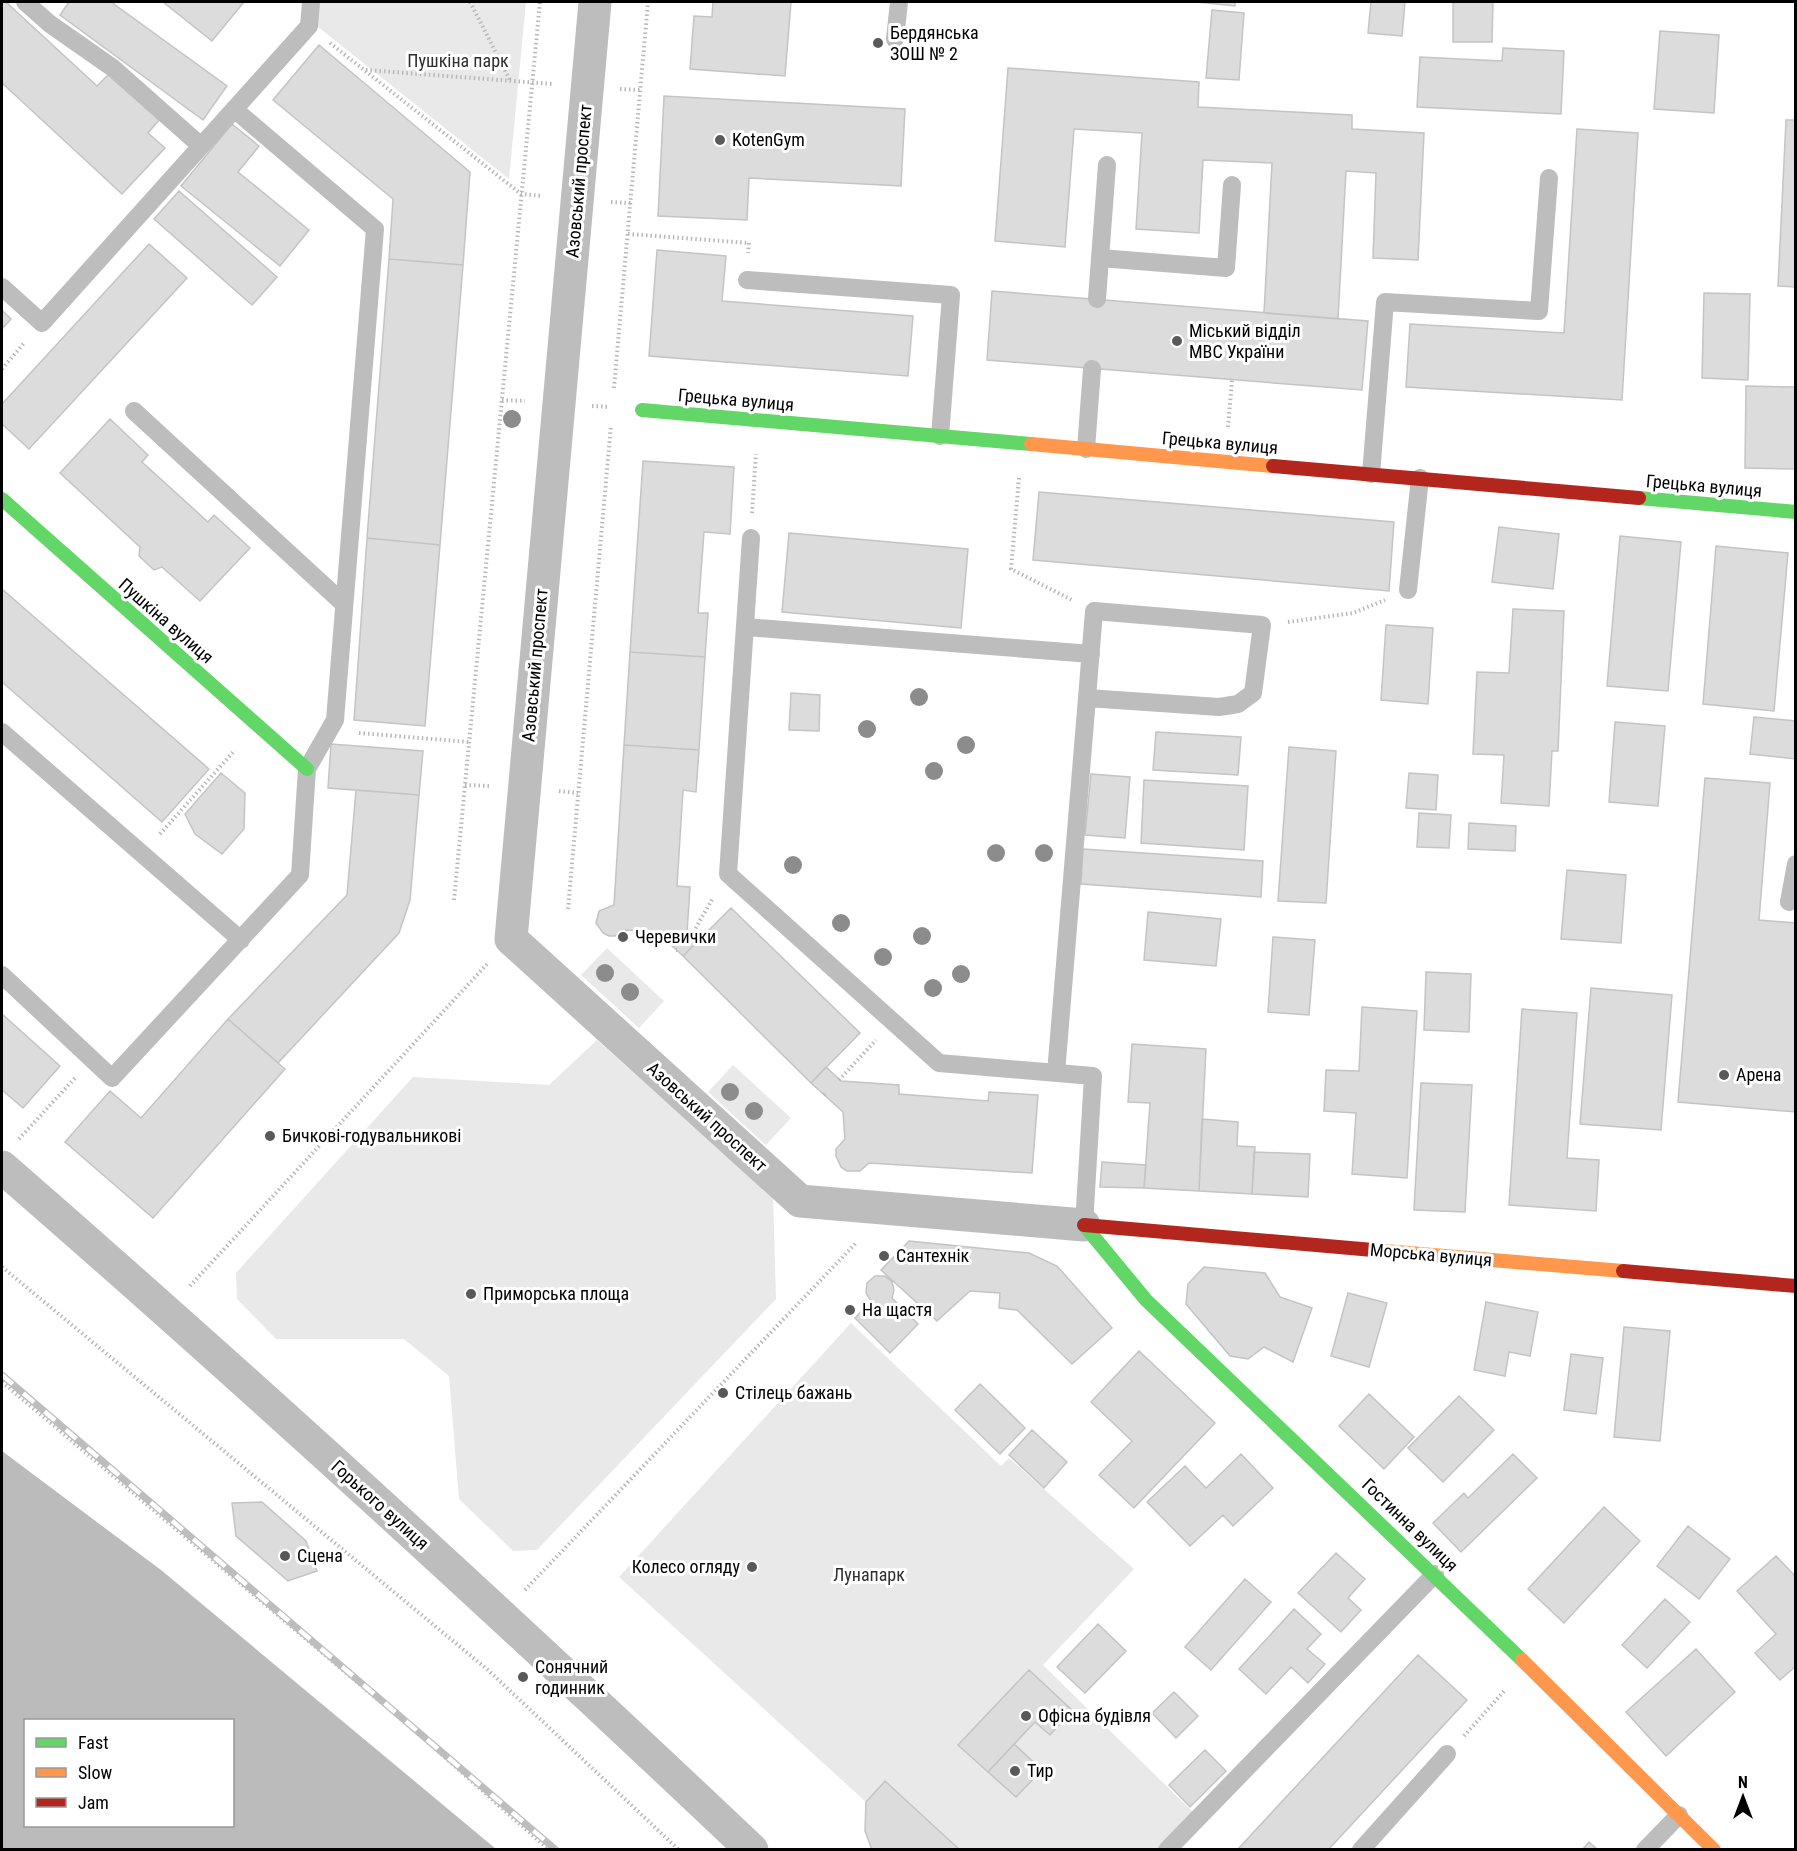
<svg xmlns="http://www.w3.org/2000/svg" width="1797" height="1851" font-family="'Roboto Condensed',sans-serif">
<style>
.green{fill:#e9e9e9}
.water{fill:#bbb;fill-rule:evenodd}
.building{fill:#dcdcdc;stroke:#c4c4c4;stroke-width:1.5}
.lines{fill:none;stroke-linecap:round;stroke-linejoin:round}
.path{stroke:#b8b8b8;stroke-width:4;stroke-dasharray:1.5 3;stroke-linecap:butt}
.lane{stroke:#bdbdbd;stroke-width:18}
.street{stroke:#bdbdbd;stroke-width:33}
.fast{stroke:#63d668;stroke-width:14}
.slow{stroke:#ff974d;stroke-width:14}
.jam{stroke:#b3261e;stroke-width:14}
.rail-casing{stroke:#bdbdbd;stroke-width:7}
.rail{stroke:#fff;stroke-width:4.5;stroke-dasharray:14;stroke-linecap:butt}
.tree{fill:#8c8c8c}
.poi-dot{fill:#595959;stroke:#fff;stroke-width:2}
.labels{text-anchor:middle;stroke-width:6;stroke-linejoin:round;paint-order:stroke}
.poi-label{font-size:18px;fill:#000;stroke:#fff;text-anchor:start}
.park-label{font-size:18px;fill:#2e2e2e;stroke:#fff}
.street-label{font-size:18px;fill:#000;stroke:#fff}
</style>
<rect width="100%" height="100%" fill="#fff"/>
<path class="green" d="M314,2H526L509,179L313,23Z
M607,948L664,1001L639,1028L581,975Z
M597,1040L773,1197L776,1299L537,1550L513,1551L459,1499L449,1376L404,1339H276L237,1299L236,1273L413,1077L549,1085Z
M733,1065L791,1118L766,1145L708,1092Z
M851,1323L1001,1466L1009,1458L1134,1569L1043,1665L1196,1815L1161,1849H913L866,1802L619,1577Z"/>
<path class="water" d="M2,1451L161,1570L496,1849H2ZM26,1720H232V1826H26Z"/>
<path class="building" d="M2,2H6L97,86L109,74L159,120L148,133L165,148L122,194L2,83Z
M69,2H111L227,86L203,120L60,15Z
M163,2H244L212,41Z
M713,2H791L785,76L690,69L694,16L712,17Z
M1196,2H1235V6Z
M1371,2H1405L1402,36L1368,33Z
M1453,2H1493L1492,42H1453Z
M1212,10L1244,13L1239,80L1206,78Z
M1660,31L1719,35L1714,113L1654,109Z
M319,45L470,172L463,265L389,259L393,199L273,100Z
M1503,48L1564,51L1561,114L1417,107L1420,57L1502,61Z
M1008,68L1199,82L1198,107L1352,115V129L1424,133L1418,260L1373,258L1376,173L1346,171L1338,319L1264,313L1272,163L1203,160L1199,233L1136,229L1142,133L1074,129L1065,247L995,241Z
M664,96L905,109L901,186L749,178L747,220L658,216Z
M1786,120H1796V287L1778,286Z
M232,124L259,146L238,172L309,230L280,266L181,186Z
M1577,129L1638,133L1622,400L1406,387L1410,324L1564,333Z
M179,191L277,277L252,305L154,219Z
M149,244L187,278L29,449L2,424V404Z
M657,250L726,256L722,301L913,316L908,376L649,356Z
M389,259L463,265L440,545L367,538Z
M992,291L1368,321L1362,390L987,360Z
M1704,293L1750,294L1748,380L1702,378Z
M2,310L11,319L2,329Z
M1746,386L1796,387V469L1745,468Z
M110,419L148,455L142,462L208,522L214,515L250,548L200,601L162,567L154,570L139,556L140,547L60,473Z
M643,461L734,467L730,534L704,532L698,613H708L705,657L630,652Z
M1039,492L1394,522L1389,591L1033,560Z
M1499,527L1559,534L1553,589L1492,582Z
M789,533L968,549L961,628L782,612Z
M1620,536L1681,542L1668,691L1607,686Z
M367,538L440,545L425,726L354,720Z
M1716,546L1788,553L1774,711L1703,704Z
M2,589L209,769L162,822L2,682Z
M1513,609L1564,611L1558,751H1552L1549,806L1501,803L1504,755L1473,754L1477,672L1509,673Z
M1386,625L1433,628L1428,704L1381,700Z
M630,652L705,657L699,750L624,745Z
M791,693L820,695L819,731L789,730Z
M1754,717L1796,721V759L1750,754Z
M1615,722L1665,726L1658,806L1609,802Z
M1156,732L1241,737L1238,775L1153,770Z
M331,744L423,751L419,795L328,788Z
M624,745L699,750L696,792L683,790L677,886L690,887L687,933L697,942L683,956L657,932L626,930L615,936H609L603,933L596,923L599,911L614,905Z
M1289,747L1336,751L1326,903L1278,901Z
M221,773L245,793L244,829L222,854L195,834L185,814Z
M1409,773L1438,775L1436,810L1406,808Z
M1091,774L1130,777L1125,838L1085,835Z
M1705,778L1770,783L1759,920L1796,923V1112L1678,1102Z
M1144,780L1248,786L1244,850L1141,843Z
M356,790L419,795L410,900L399,933L278,1063L228,1019L347,895Z
M1419,813L1451,815L1449,848L1417,847Z
M1469,823L1516,826L1515,851L1468,849Z
M1083,849L1263,861L1261,897L1081,884Z
M1567,870L1626,875L1621,943L1561,939Z
M731,908L860,1033L811,1083L683,956Z
M1148,912L1221,919L1216,966L1144,960Z
M1273,937L1315,940L1309,1015L1268,1012Z
M1426,972L1471,974L1469,1032L1424,1030Z
M1591,988L1672,995L1661,1130L1580,1124Z
M1362,1007L1417,1011L1407,1178L1352,1174L1356,1113L1324,1111L1326,1070L1359,1071Z
M1522,1009L1577,1013L1567,1158L1599,1160L1596,1211L1509,1205Z
M2,1014L60,1066L23,1108L2,1090Z
M228,1019L285,1069L153,1218L65,1142L110,1091L141,1118Z
M1132,1044L1206,1049L1199,1191L1144,1188L1150,1103L1128,1102Z
M826,1067L841,1081L899,1085V1094L988,1101L989,1092L1038,1095L1032,1173L869,1163L860,1171H847L841,1167L836,1156V1149L845,1139L843,1112L811,1083Z
M1421,1083L1472,1085L1465,1212L1414,1210Z
M1202,1119L1238,1122L1237,1146L1255,1147L1252,1194L1199,1191Z
M1254,1152L1310,1154L1308,1197L1252,1194Z
M1102,1162L1146,1165L1144,1188L1100,1187Z
M909,1241L1029,1253L1057,1266L1112,1328L1072,1364L1017,1310L999,1308L1000,1293L970,1291L937,1321L881,1270Z
M1204,1267L1265,1273L1280,1297L1312,1308L1293,1362L1264,1347L1248,1359L1230,1356L1186,1304L1188,1284Z
M875,1276H885L892,1282L894,1290L892,1298L918,1324L890,1353L855,1318L871,1301L866,1293L867,1283Z
M1348,1293L1387,1303L1369,1367L1331,1356Z
M1486,1302L1538,1312L1530,1356L1509,1352L1505,1376L1474,1370Z
M1624,1327L1670,1331L1660,1441L1614,1437Z
M1139,1351L1215,1423L1134,1508L1099,1475L1132,1441L1091,1402Z
M1571,1354L1603,1358L1596,1414L1564,1410Z
M980,1384L1025,1428L1000,1454L955,1410Z
M1369,1394L1414,1437L1384,1469L1339,1426Z
M1459,1396L1494,1430L1443,1482L1408,1448Z
M1032,1430L1067,1462L1044,1488L1009,1455Z
M1241,1454L1273,1488L1233,1526L1223,1515L1190,1546L1147,1502L1185,1466L1206,1488Z
M1513,1454L1537,1478L1461,1552L1433,1523L1464,1493L1468,1498Z
M262,1502L306,1541L317,1571L288,1581L236,1536L232,1503Z
M1604,1507L1640,1541L1564,1623L1528,1589Z
M1688,1526L1730,1559L1699,1599L1657,1566Z
M1336,1553L1365,1579L1348,1598L1361,1610L1341,1632L1298,1593Z
M1776,1556L1796,1577V1666L1780,1680L1755,1653L1776,1634L1737,1591Z
M1245,1579L1271,1602L1211,1670L1185,1647Z
M1665,1599L1690,1622L1647,1668L1622,1645Z
M1294,1609L1321,1634L1307,1649L1325,1664L1308,1683L1291,1667L1266,1694L1239,1669Z
M1098,1624L1126,1651L1085,1693L1057,1667Z
M1696,1649L1735,1692L1666,1756L1626,1712Z
M1418,1655L1467,1700L1328,1850H1237Z
M1029,1670L1072,1710L1050,1735L1035,1722L988,1772L958,1745Z
M1174,1692L1198,1716L1176,1738L1152,1713Z
M1014,1744L1042,1770L1016,1797L988,1772Z
M1205,1750L1226,1771L1190,1807L1169,1785Z
M885,1781L936,1828L960,1850H872L865,1831L866,1802Z
M1589,1842L1598,1850H1582Z"/>
<g class="lines">
<path class="path" d="M470,2L510,80
M330,43L521,194L543,196
M366,70L553,84
M620,89L640,90
M611,202L631,203
M628,234L749,243L748,253
M2,369L25,342
M614,388L648,2
M502,400L525,401
M592,406L609,407
M1228,427L1232,380
M1019,478L1011,569L1072,600
M752,513L756,454
M1288,622L1353,613L1385,600
M359,733L469,742
M465,785L491,786
M559,791L578,793
M160,834L235,750
M454,900L540,2
M568,909L611,425
M691,936L713,898
M676,950H677
M839,1080L876,1040
M824,1095L825,1094
M19,1139L75,1078
M2,1267L488,1670L679,1850
M190,1286L488,963
M2,1382L422,1737L549,1850
M525,1590L857,1242
M1464,1736L1505,1690"/>
<path class="lane" d="M25,2L50,24L113,68L201,146
M895,39L899,2
M1100,258L1226,268L1232,185
M747,280L951,295L940,436
M2,287L42,323L309,26L311,2
M1097,299L1107,165
M134,411L344,604
M1086,449L1092,369
M1371,474L1385,302L1539,311L1549,178
M751,538L728,874L939,1063L1093,1076L1084,1225
M1408,590L1420,478
M745,627L1091,654
M2,732L241,940
M1789,902L1796,864
M2,975L112,1078L300,875L307,769L335,720L375,229L234,109
M1056,1073L1087,698L1094,611L1262,625L1253,693L1238,704L1219,707L1087,698
M1167,1850L1435,1574
M1361,1850L1447,1754
M1645,1850L1679,1815"/>
<path class="street" d="M595,2L511,939L800,1201L1084,1225
M2,1167C257,1389 506,1617 752,1850"/>
<path class="fast" d="M642,410L1031,444
M1639,498L1796,512
M2,499L307,769
M1084,1225L1146,1300L1522,1660"/>
<path class="slow" d="M1031,444L1273,466
M1373,1250L1623,1271
M1522,1660L1714,1850"/>
<path class="jam" d="M1273,466L1639,498
M1084,1225L1373,1250
M1623,1271L1796,1286"/>
<defs>
<path id="rail" d="M2,1375L556,1850"/>
</defs>
<use href="#rail" class="rail-casing"/>
<use href="#rail" class="rail"/>
</g>
<g class="tree">
<circle cx="512" cy="419" r="9"/>
<circle cx="919" cy="697" r="9"/>
<circle cx="867" cy="729" r="9"/>
<circle cx="966" cy="745" r="9"/>
<circle cx="934" cy="771" r="9"/>
<circle cx="996" cy="853" r="9"/>
<circle cx="1044" cy="853" r="9"/>
<circle cx="793" cy="865" r="9"/>
<circle cx="841" cy="923" r="9"/>
<circle cx="922" cy="936" r="9"/>
<circle cx="883" cy="957" r="9"/>
<circle cx="605" cy="973" r="9"/>
<circle cx="961" cy="974" r="9"/>
<circle cx="933" cy="988" r="9"/>
<circle cx="630" cy="992" r="9"/>
<circle cx="730" cy="1092" r="9"/>
<circle cx="754" cy="1111" r="9"/>
</g>
<g class="poi-dot">
<circle cx="878" cy="43" r="6"/>
<circle cx="720" cy="140" r="6"/>
<circle cx="1177" cy="341" r="6"/>
<circle cx="623" cy="937" r="6"/>
<circle cx="1724" cy="1075" r="6"/>
<circle cx="270" cy="1136" r="6"/>
<circle cx="884" cy="1256" r="6"/>
<circle cx="471" cy="1294" r="6"/>
<circle cx="850" cy="1310" r="6"/>
<circle cx="723" cy="1393" r="6"/>
<circle cx="285" cy="1556" r="6"/>
<circle cx="752" cy="1567" r="6"/>
<circle cx="523" cy="1677" r="6"/>
<circle cx="1026" cy="1716" r="6"/>
<circle cx="1015" cy="1771" r="6"/>
</g>
<g class="labels">
<g class="poi-label">
<text x="890" y="39">Бердянська<tspan x="890" dy="21">ЗОШ № 2</tspan></text>
<text x="732" y="146">KotenGym</text>
<text x="1189" y="337">Міський відділ<tspan x="1189" dy="21">МВС України</tspan></text>
<text x="635" y="943">Черевички</text>
<text x="1736" y="1081">Арена</text>
<text x="282" y="1142">Бичкові-годувальникові</text>
<text x="896" y="1262">Сантехнік</text>
<text x="483" y="1300">Приморська площа</text>
<text x="862" y="1316">На щастя</text>
<text x="735" y="1399">Стілець бажань</text>
<text x="297" y="1562">Сцена</text>
<text x="740" y="1573" text-anchor="end">Колесо огляду</text>
<text x="535" y="1673">Сонячний<tspan x="535" dy="21">годинник</tspan></text>
<text x="1038" y="1722">Офісна будівля</text>
<text x="1027" y="1777">Тир</text>
</g>
<g class="park-label">
<text x="458" y="67">Пушкіна парк</text>
<text x="869" y="1581">Лунапарк</text>
</g>
<g class="street-label">
<text transform="translate(579 181) rotate(-85)" y="6">Азовський проспект</text>
<text transform="translate(736 400) rotate(5)" y="6">Грецька вулиця</text>
<text transform="translate(1220 443) rotate(5)" y="6">Грецька вулиця</text>
<text transform="translate(1704 486) rotate(5)" y="6">Грецька вулиця</text>
<text transform="translate(166 621) rotate(41)" y="6">Пушкіна вулиця</text>
<text transform="translate(535 665) rotate(-85)" y="6">Азовський проспект</text>
<text transform="translate(707 1117) rotate(42)" y="6">Азовський проспект</text>
<text transform="translate(1431 1255) rotate(5)" y="6">Морська вулиця</text>
<text transform="translate(380 1505) rotate(42)" y="6">Горького вулиця</text>
<text transform="translate(1410 1525) rotate(44)" y="6">Гостинна вулиця</text>
</g>
</g>
<rect width="1797" height="1851" fill="none" stroke="#000000" stroke-width="6"/>
<rect x="24" y="1719" width="210" height="108" fill="#ffffff" stroke="#999999" stroke-width="1.5"/>
<rect x="36" y="1738" width="30" height="9" fill="#63d668" stroke="#999999" stroke-width="1.5"/>
<text x="78" y="1749" font-size="18" fill="#000000">Fast</text>
<rect x="36" y="1768" width="30" height="9" fill="#ff974d" stroke="#999999" stroke-width="1.5"/>
<text x="78" y="1779" font-size="18" fill="#000000">Slow</text>
<rect x="36" y="1798" width="30" height="9" fill="#b3261e" stroke="#999999" stroke-width="1.5"/>
<text x="78" y="1809" font-size="18" fill="#000000">Jam</text>
<g transform="translate(1743 1797)" stroke="#ffffff" stroke-width="4.5" paint-order="stroke">
<path d="M0-4.5L10 22L0 15L-10 22Z" fill="#000000"/>
<text y="-9" font-size="16" font-weight="bold" text-anchor="middle" fill="#000000">N</text>
</g>
</svg>
